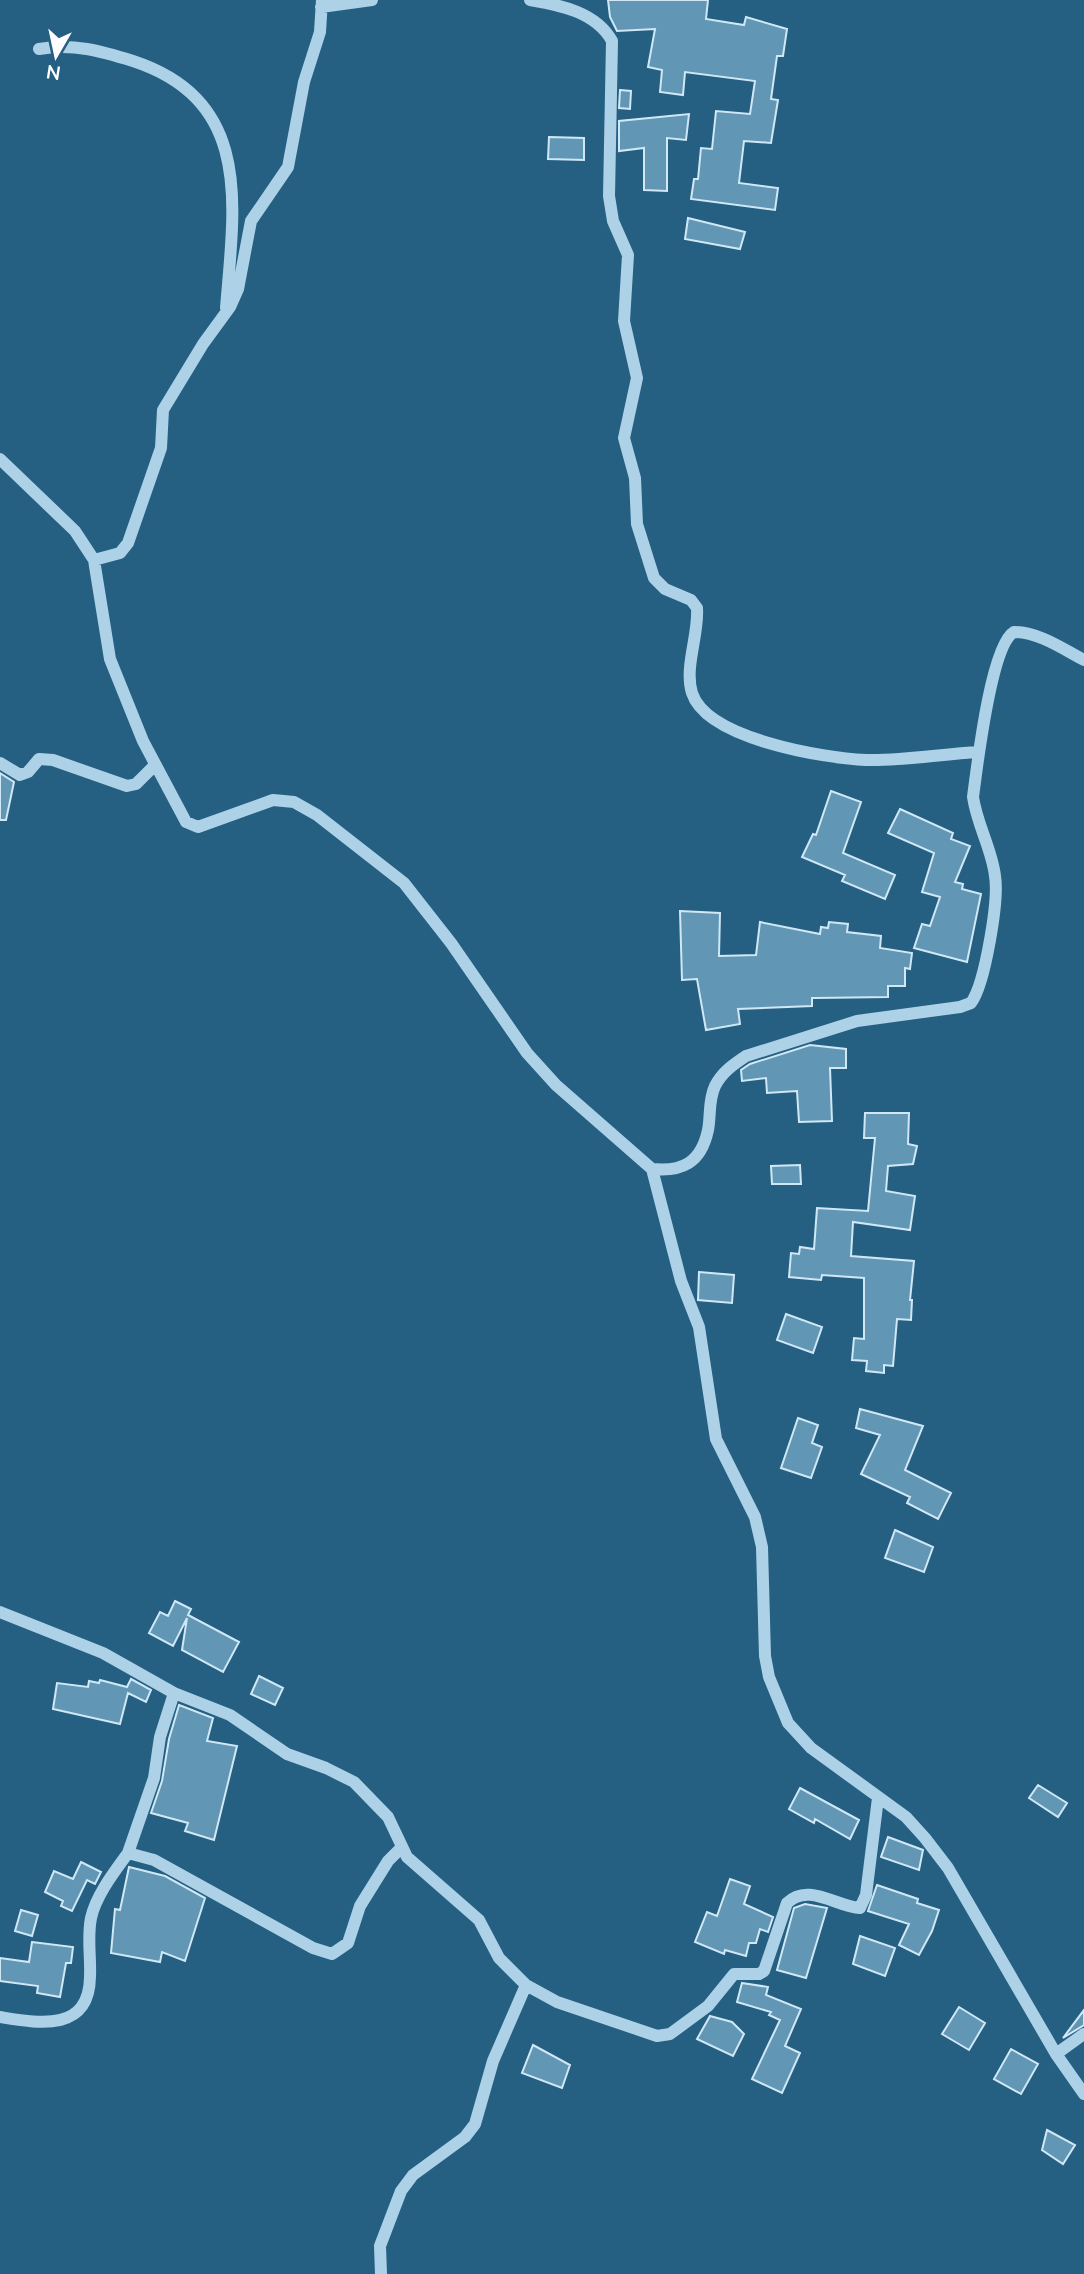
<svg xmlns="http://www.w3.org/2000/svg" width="1084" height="2274" font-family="'Nunito Sans',sans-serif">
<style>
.building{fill:#6196b4;stroke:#d0e8f6;stroke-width:2}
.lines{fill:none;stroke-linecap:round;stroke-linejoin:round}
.minor{stroke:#add2e7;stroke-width:12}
</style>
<rect width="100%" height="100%" fill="#255f82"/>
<path class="building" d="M608,0H708L706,19L744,25L746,17L787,29L783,56H777L771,99L778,100L771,143L744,141L739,183L778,188L775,210L691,199L694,179H698L701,148L712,149L716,111L750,114L755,81L685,72L683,95L660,92L662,70L648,67L655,29L617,31L610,17Z
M620,90L631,91L630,109L619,108Z
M689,114L686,140L667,138V191L644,190V148L619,151V121Z
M549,137L584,138V160L548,159Z
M688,218L745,232L740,249L685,239Z
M0,773L14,782L6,820H0Z
M831,791L861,802L843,853L895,875L885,899L842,881L845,875L802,857L813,834L816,835Z
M900,809L953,833L951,839L970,846L955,882L963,884L962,889L981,894L967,962L914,948L922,924L930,926L940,897L922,892L934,853L888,833Z
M680,911L720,913L719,956L756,955L760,922L820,934L821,927L828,928L829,922L848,924L847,932L881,936L880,948L912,953L910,969L905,968V986H888V997L815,998H812V1006L738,1009L740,1024L706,1030L697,979L682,980Z
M810,1045L846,1049V1068H830L832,1121L799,1122L797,1091L767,1093L766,1078L742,1081L741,1070L750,1064Z
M865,1113H909L908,1144L917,1146L913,1164L888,1166L886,1191L915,1196L910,1230L853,1222L851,1256L914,1261L910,1300H912L911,1320L897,1319L893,1366L884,1365V1373L866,1371L867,1361L852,1360L854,1338L864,1339V1278L822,1275L821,1280L789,1277L791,1253L799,1254L800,1247L814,1249L817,1208L868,1211L875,1138H864Z
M800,1165L801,1184H772L771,1166Z
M699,1272L734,1275L732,1303L698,1300Z
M786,1314L822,1327L813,1353L777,1340Z
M860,1409L923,1426L905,1470L951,1493L938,1519L907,1503L910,1497L861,1474L880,1435L856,1428Z
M798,1418L818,1425L812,1443L822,1447L811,1478L781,1468Z
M895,1530L933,1547L924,1572L885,1558Z
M175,1601L191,1609L188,1615L239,1642L223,1672L182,1650L187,1618L173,1646L149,1633L160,1612L168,1616Z
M259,1676L283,1688L275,1705L251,1694Z
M131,1679L151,1690L146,1702L128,1693L120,1724L53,1709L57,1683L88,1687L89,1681L99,1683L100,1680L127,1687Z
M179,1705L213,1718L207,1741L237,1746L214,1840L185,1831L188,1823L151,1813L162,1781L169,1739Z
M1038,1785L1067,1803L1058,1817L1029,1798Z
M800,1788L859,1820L850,1839L815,1819L814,1823L789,1809Z
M888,1837L923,1850L919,1870L881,1857Z
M81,1862L101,1872L95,1884L87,1880L72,1911L61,1906L63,1901L45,1892L54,1871L73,1879Z
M129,1867L165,1876L205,1898L185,1961L162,1952L160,1962L111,1953L115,1909L120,1910Z
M730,1879L750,1886L744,1904L773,1917L768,1932L760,1929L756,1943H749L746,1956L725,1950L724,1954L695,1942L707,1912L717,1916Z
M877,1885L918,1899L917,1903L939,1910L932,1931L919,1955L899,1945L909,1924L868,1911Z
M805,1904L827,1908L806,1978L777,1970L794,1908Z
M21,1910L38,1915L32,1936L15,1931Z
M860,1936L895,1948L885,1976L853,1964Z
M32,1942L73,1947L71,1963H66L60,1997L37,1993L38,1986L0,1981V1958L29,1962Z
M742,1983L768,1987L766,1995L801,2009L785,2046L800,2053L782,2093L752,2079L780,2020L769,2015L771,2012L737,2002Z
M959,2007L985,2023L969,2050L942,2034Z
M1084,2010V2025L1063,2038Z
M710,2016L732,2022L744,2034L733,2056L697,2039Z
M533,2045L570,2065L562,2088L522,2073Z
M1011,2049L1038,2064L1021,2094L994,2079Z
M1047,2130L1075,2145L1063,2164L1042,2150Z"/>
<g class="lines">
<path class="minor" d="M530,0C560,5 596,12 612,41L609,196L613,221L628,255L624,321L637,378L624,438L635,478L637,524L654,578L665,589L691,600L697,608C699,635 684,667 692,693C707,739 823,758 866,760C904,761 941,754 979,752
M321,7L372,0
M39,49C73,43 101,51 133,61C254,101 234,206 226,308
M0,459L75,531L94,560L110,659L143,741L186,822L198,827L273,800L294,802L317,815L404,883L451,943L527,1053L556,1085L652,1169L681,1281L699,1327L716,1439L755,1517L762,1547L765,1656L769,1677L788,1723L811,1748L906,1817L925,1838L948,1868L1056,2054L1084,2094
M94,560L120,553L128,543L161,448L163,410L203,344L230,307L238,289L251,221L288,167L304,82L320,32L322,0
M0,763L20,775L28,772L39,759L53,760L127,786L136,784L155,765
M652,1169C682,1172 701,1163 708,1130C711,1115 708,1101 715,1086C722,1072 734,1064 746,1056L857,1021L960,1007L971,1003C985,984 999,900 995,876C992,849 977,825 973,797C977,767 991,645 1014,632C1039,632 1063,649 1084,660
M0,1612L103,1653L174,1693L230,1715L287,1754L326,1768L354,1782L388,1817L407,1857L479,1920L499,1958L526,1985L557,2002L657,2036L670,2034L708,2006L734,1974H759L764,1971L787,1903C808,1882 837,1907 860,1908L866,1895L878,1798
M128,1853L154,1778L160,1737L174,1693
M0,2017C38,2023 89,2033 90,1977C91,1957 87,1938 91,1918C96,1895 115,1871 128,1853L154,1860L313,1948L332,1954L348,1943L360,1906L388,1861L401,1848
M1056,2054L1084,2034
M381,2274L380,2246L401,2191L413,2175L465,2137L475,2124L493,2061L526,1985"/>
</g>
<g transform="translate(56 56) rotate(189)" stroke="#255f82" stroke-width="5" paint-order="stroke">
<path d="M0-5L12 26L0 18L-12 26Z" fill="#ffffff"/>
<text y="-10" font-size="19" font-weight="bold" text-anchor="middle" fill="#ffffff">N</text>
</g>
</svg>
